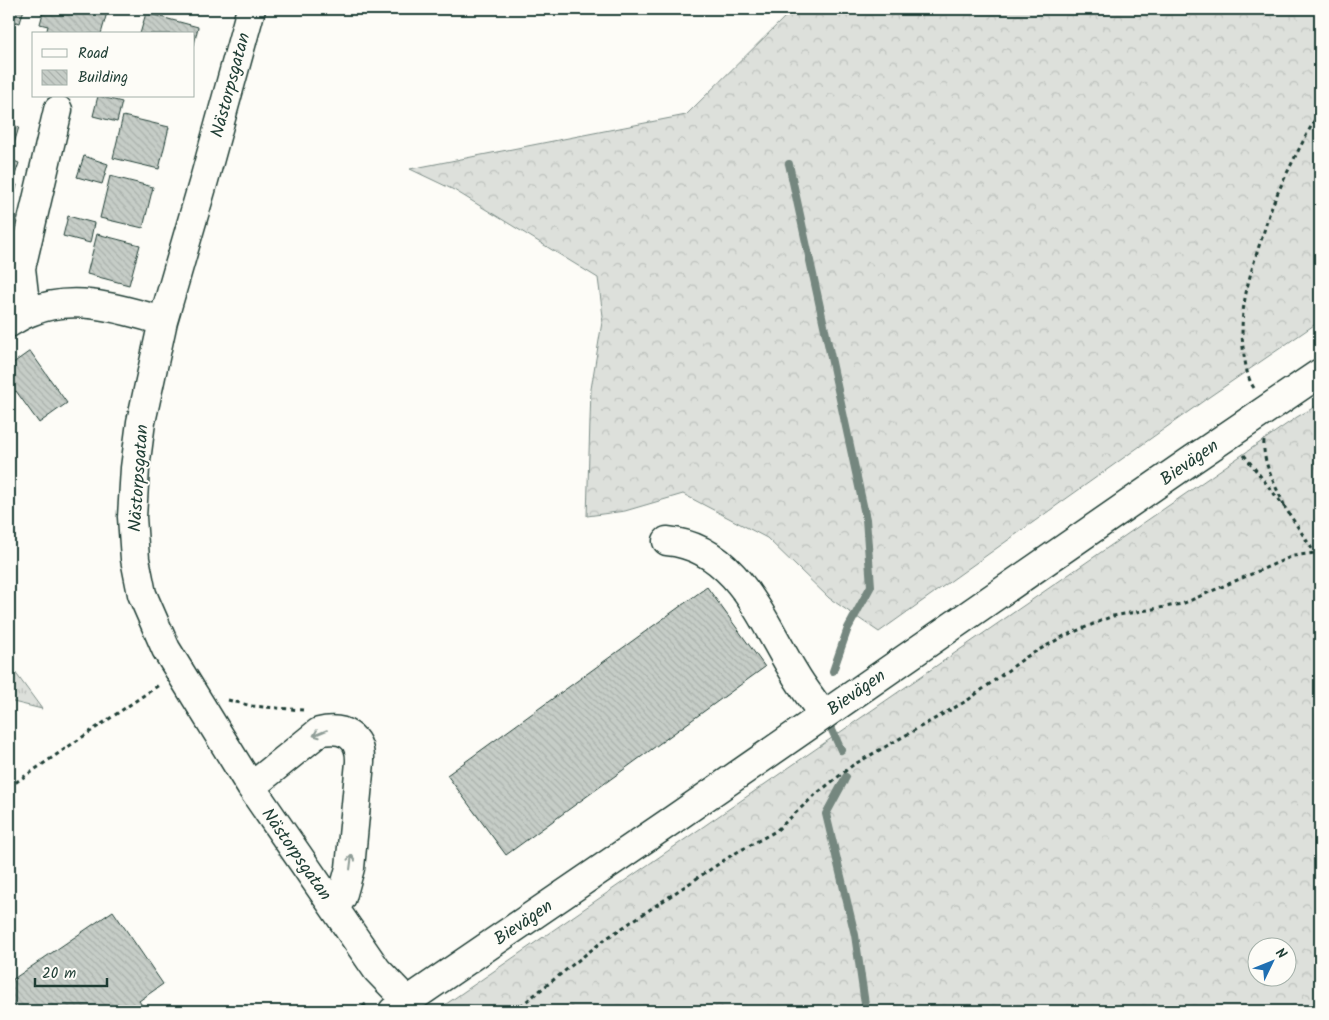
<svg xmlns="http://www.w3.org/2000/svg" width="1329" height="1020" font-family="Kalam,sans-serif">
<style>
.grass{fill:url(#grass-tufts);stroke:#7e8e88}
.forest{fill:url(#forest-crowns);stroke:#7e8e88;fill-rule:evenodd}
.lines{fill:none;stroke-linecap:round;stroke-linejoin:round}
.stream{stroke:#75877f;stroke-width:8}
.building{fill:url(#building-back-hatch);stroke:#1f3d34}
.minor-casing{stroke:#1f3d34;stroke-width:31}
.path{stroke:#1f3d34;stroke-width:3;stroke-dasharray:4 4;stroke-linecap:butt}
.minor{stroke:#fdfcf7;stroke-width:28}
.oneway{stroke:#8e9c96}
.labels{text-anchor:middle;stroke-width:4;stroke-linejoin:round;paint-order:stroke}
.street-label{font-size:18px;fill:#1f3d34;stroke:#fdfcf7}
</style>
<defs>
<pattern id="grass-tufts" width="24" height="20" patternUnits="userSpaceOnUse" patternTransform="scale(1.25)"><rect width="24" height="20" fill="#dde0db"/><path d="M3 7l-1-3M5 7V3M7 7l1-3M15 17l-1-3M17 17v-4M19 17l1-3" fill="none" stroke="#bdc1bd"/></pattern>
<pattern id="forest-crowns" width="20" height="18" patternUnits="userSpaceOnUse" patternTransform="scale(1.25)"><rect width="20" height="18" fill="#dde0db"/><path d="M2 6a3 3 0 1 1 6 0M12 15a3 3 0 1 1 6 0" fill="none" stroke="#bdc1bd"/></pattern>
<pattern id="building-back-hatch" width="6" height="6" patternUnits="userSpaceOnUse" patternTransform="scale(1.25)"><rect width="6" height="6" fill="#c6cdc7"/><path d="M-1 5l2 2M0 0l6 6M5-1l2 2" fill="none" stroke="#aab1ac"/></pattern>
</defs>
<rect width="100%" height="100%" fill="#fdfcf7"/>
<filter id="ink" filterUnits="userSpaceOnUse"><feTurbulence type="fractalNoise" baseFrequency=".02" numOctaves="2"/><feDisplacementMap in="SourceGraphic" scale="10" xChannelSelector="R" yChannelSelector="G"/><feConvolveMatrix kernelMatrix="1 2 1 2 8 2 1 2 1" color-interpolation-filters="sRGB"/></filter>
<g filter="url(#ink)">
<path class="grass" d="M9,664L42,709L9,701Z"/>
<path class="forest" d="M793,9H1320V321L1209,397L879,632L829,598L767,538L683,494L625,511L587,516L591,389L603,316L598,278L454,190L410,169L686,115Z
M1320,404V1011H436L1297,417ZM1256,948H1286V978H1256Z"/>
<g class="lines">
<path class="stream" d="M789,164L866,519L871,586L848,628L833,671
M832,730L841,750
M846,777L826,814L855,935L866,1011"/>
</g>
<path class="building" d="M9,9H24L20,23L9,20Z
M44,9H108L101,34H46L48,26L40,24Z
M146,13L198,27L194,45V34H140Z
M98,96L122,102L117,122L93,116Z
M123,116L169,127L159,169L113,158Z
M9,124L19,127L13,147L9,146Z
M84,156L108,164L102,184L77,177Z
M9,159L19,163L14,178L9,177Z
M110,176L153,187L143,228L100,218Z
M9,183L17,185L9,214Z
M68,216L94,223L90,243L63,236Z
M97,234L140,245L129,285L87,274Z
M30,351L67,403L39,423L16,391L9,396V366Z
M707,587L765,667L506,855L447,775Z
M113,911L163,984L139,1001L146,1011H9V982Z"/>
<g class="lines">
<defs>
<path id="minor" d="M251,9L204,180L163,321L141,422L135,468L132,517L135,559L142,594L166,649L251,787L377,970L407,1001
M31,311L24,294L21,268L58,110
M9,323C16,319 22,315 30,312C73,293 121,309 163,321
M667,541C737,547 763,623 795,674C803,688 814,701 823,715
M251,787L319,732C343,726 361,736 360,762L350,868L342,897L335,908
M393,1011L674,819L1189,462L1320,373"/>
</defs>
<use href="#minor" class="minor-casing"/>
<path class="path" d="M1254,388C1247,378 1246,366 1244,355C1238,315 1247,284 1259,246C1264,233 1267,219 1272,206C1286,173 1303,141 1320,110
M1264,441C1262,464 1277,488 1286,509
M1244,455L1286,509L1320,561
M228,700L252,706L303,710
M9,787L159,685
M356,1011L369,1002
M514,1011L604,940L732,855L776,831L815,795L853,765L968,700L1026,657L1064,636L1113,616L1182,604L1293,556L1315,553L1320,555"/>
<use href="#minor" class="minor"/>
</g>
<defs><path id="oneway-shaft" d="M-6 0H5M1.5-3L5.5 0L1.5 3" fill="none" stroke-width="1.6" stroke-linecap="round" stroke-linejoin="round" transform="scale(1.25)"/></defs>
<g class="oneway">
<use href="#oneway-shaft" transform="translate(320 733) rotate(158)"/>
<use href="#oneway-shaft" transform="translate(351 862) rotate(-83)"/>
</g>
</g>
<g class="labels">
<g class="street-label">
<text transform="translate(230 85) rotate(-75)" y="6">Nästorpsgatan</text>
<text transform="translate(1189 462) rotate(-35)" y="6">Bievägen</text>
<text transform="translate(138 478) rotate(-86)" y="6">Nästorpsgatan</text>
<text transform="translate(856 692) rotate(-35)" y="6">Bievägen</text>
<text transform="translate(297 854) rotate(55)" y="6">Nästorpsgatan</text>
<text transform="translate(523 922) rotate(-34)" y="6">Bievägen</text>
</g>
</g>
<rect width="1329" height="1020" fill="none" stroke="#fdfcf7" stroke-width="30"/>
<rect x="15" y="15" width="1299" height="990" fill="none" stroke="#1f3d34" stroke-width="2" filter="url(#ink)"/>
<rect x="32" y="32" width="162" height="65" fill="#fdfcf7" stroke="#a4b0a9"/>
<rect x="42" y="49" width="25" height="8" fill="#fdfcf7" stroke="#a4b0a9"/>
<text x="78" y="58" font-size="15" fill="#1f3d34">Road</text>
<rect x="42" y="70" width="25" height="15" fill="url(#building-back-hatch)" stroke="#a4b0a9"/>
<text x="78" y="82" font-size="15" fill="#1f3d34">Building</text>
<g transform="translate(1272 962) rotate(47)"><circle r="24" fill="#fdfcf7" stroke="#a4b0a9"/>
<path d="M0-4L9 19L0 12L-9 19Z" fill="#1f6fb2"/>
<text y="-8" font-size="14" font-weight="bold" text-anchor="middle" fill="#1f3d34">N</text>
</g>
<path d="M35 978v8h72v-8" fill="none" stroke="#1f3d34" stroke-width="2.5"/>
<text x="42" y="978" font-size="15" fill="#1f3d34" stroke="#fdfcf7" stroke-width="4" paint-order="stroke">20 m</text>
</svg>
